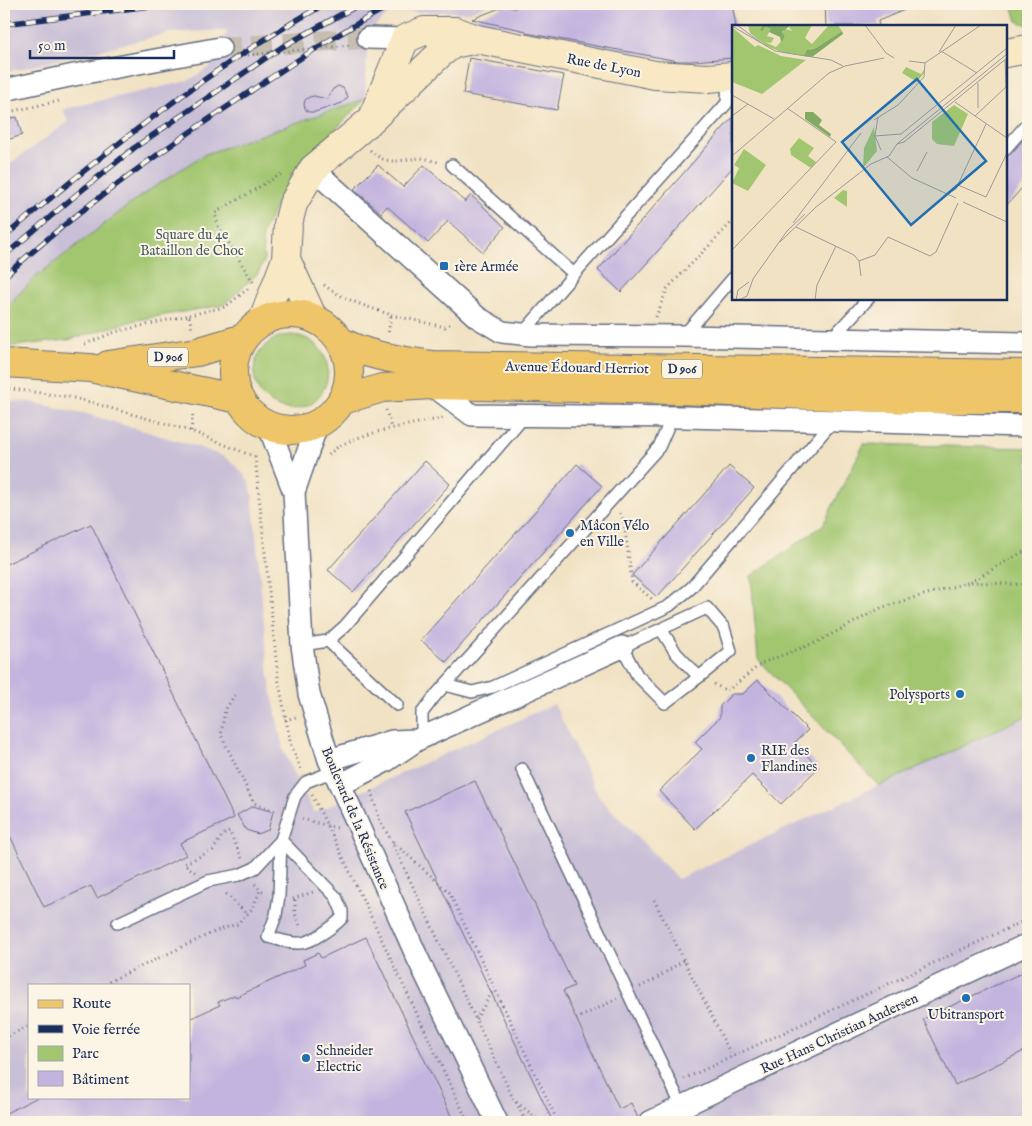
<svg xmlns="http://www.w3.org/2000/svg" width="1032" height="1126" font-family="'IM FELL English',serif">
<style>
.industrial{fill:#c9bfd7;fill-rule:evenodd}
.green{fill:#a2c670;stroke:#5e7a67}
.building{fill:#c3b4df}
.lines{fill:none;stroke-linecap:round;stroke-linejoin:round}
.minor-tunnel{stroke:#c6beb0;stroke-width:21;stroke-dasharray:21 11;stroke-linecap:butt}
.service-casing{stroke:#666e82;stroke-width:14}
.minor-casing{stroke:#666e82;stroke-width:24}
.secondary-casing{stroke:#666e82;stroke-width:30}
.primary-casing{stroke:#666e82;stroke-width:30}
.path{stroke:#666e82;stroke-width:3;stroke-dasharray:1 4;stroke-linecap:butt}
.service{stroke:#fff;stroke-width:11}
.minor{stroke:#fff;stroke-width:21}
.secondary{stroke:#f8e8c3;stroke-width:28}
.primary{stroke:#eec569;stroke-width:28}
.rail-casing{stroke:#1b2f5e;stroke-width:5.5}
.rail{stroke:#fcf5e5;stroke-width:4;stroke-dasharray:11;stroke-linecap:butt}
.poi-dot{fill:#1f6fb2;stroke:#fcf5e5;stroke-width:2}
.labels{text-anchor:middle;stroke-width:4;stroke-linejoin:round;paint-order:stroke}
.shield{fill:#fcf5e5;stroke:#5e6a86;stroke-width:1}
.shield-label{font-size:12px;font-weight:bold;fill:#1b2f5e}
.street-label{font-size:14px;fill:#1b2f5e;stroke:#fcf5e5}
.park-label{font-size:14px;fill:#445c63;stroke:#fcf5e5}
.poi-label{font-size:14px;fill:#1b2f5e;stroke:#fcf5e5;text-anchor:start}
.inset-road{fill:none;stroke:#9b9a9b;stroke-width:1}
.view{fill:#1f6fb2;fill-opacity:0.15;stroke:#1f6fb2;stroke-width:2.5}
.inset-edge{fill:none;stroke:#1b2f5e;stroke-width:2.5}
</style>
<rect width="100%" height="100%" fill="#fcf5e5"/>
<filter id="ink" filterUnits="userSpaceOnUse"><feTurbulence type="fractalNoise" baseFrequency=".02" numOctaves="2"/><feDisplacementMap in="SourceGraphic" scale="10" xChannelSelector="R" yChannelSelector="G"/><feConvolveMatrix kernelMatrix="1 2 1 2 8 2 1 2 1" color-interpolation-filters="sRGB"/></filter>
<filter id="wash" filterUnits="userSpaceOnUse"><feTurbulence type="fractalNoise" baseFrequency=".0096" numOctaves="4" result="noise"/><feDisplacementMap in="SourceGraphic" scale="20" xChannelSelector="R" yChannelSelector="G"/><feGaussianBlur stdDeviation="1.12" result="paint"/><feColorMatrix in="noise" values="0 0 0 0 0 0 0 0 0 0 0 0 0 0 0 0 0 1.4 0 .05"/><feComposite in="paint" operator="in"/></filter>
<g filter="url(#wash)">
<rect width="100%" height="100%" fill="#f1e2c4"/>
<path class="industrial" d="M4,4H489L470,12H400L387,15L371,30L367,46L365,99L203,155L142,195L37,276L4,309V168L68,122L63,109L188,81L211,66L228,30L170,33L4,73Z
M4,401L30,402L87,414L198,447L225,457L237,467L248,480L252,492L269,677L275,709L283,750L314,813L554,704L599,797L678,879L1028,715V1122H4ZM29,985H189V1097H29Z"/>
<path class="green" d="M1012,4H1028V25L1017,21Z
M365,99L304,162L283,192L262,234L264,261L258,273L223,305L136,320L68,340L4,347V309L37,276L142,195L203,155Z
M254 372a37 37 0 1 1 74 0a37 37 0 1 1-74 0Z
M864,444L1028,448V715L879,786L758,659L751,576L823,525Z"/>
<g id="blocks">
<path class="building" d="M516,4H732L736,26H733V58L692,61H678L526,33V31L472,19L505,6L515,8Z
M825,4H919L878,21L879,26H826Z
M469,58L564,75L557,110L463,94Z
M338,86L343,88L348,97L342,103L315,112H309L306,110L304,105L305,100L309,97L314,96L327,99L333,89Z
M17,117L22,135L4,141V120Z
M733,117V167L621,292L598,270Z
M1028,134V181L1006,206V157L1012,153Z
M378,165L403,187L424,165L465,202L471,195L505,227L483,252L448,221L428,243L387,206L381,213L354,189Z
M425,461L450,484L353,592L328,570Z
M577,464L602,486L446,662L421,640Z
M729,466L754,488L657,597L632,575Z
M91,524L234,818L180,843L186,855L97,898L91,886L44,907L4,823V565Z
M758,680L808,730L794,743L819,767L781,804L752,775L695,829L659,791L702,749L695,742L720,717V706L732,694H743Z
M475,781L574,986L563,991L619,1109L631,1103L638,1118V1122H553L405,812Z
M253,806L273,812L268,830L258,834L246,830L237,815Z
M366,937L454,1122H4V1114L38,1097H189V1019L220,1005L218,1002L235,995L236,997L305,965L303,960L318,953L321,958Z
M1028,970V1049L955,1085L923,1019Z"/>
</g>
</g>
<g filter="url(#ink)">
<use href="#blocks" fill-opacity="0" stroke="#666e82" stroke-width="1"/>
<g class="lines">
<path class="minor-tunnel" d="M220,48L368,38"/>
<defs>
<path id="service" d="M1006,148L1028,123
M452,165L574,274L727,103L728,77
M524,334L529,326L574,274
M683,336L733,278
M830,340L868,299
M661,629L676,653L699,677L731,651L724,628L707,608L622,647L637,675L665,703L699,677
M328,641L345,626L524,417
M302,645L328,641L397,705
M445,685L472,692L493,687L669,606L691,588L833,421
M422,737V713L435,696L659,447L672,417
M522,769L682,1107
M281,840L336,897L342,911V918C334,926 312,943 300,943C290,944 278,939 268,937L276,915L279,896L281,840L295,796L306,782L334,771
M118,923L208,881L239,875L255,868L281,840"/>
<path id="minor" d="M368,38L405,39
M4,90L74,75L220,48
M313,169L477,317L502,332L531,335L683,336L1028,343
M432,385L472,415L685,417L1028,426
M269,427L294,492L302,645L309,694L329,760L418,959L497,1122
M294,492L317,425
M417,740L622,647
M329,760L392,741L417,740L386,761L340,785
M650,1122L740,1079L1028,944"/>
<path id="secondary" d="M405,39L424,31H455L477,39L655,75L708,78L733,76
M1006,53L1028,49
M375,111L405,39
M286,259L313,318
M263,320L286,259L288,224L293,204L313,169L370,121L441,53L453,44L477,39"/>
<path id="primary" d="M233 372a58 58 0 1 1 116 0a58 58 0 1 1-116 0Z
M340,341C369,357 401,360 432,365L1028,374
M4,363L90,368L239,399
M108,365L197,352L244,338
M343,400L382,388L432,385L675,390L913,399H1028"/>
</defs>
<use href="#service" class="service-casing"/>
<use href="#minor" class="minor-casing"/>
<use href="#secondary" class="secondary-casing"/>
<use href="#primary" class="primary-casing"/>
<path class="path" d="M1023,4L1028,16
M238,56L351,45
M4,113L59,101
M370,150C388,167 398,160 419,158C426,158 433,161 439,162
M253,282L218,226L215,213L283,173
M324,285C343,300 369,307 391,315L388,334
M189,315L225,307L249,288
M391,315L445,327L453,322
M656,317L667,289L733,221
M85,344L115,332L189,315L192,330
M4,388L70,397L89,402L191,431L255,457
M386,410L391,428
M191,431L193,413
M329,455C344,434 416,424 443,418
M255,457L278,677L291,746L301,769
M620,513L624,522L632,582L652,599
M970,582L1028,549
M714,684L727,691L762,663L817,642L881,608L909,599L970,582L1028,585
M235,695L225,710L221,735L254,803L275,811
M285,720L296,717
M371,791L379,818
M312,795L338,847L468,1122
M302,819L337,828
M379,819L391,840L514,1100L541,1122
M393,842L449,892L558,1122
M195,872L184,864L213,850L222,836L229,831L242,858
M255,884L260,890L265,892
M226,894L248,915
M293,899L313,892
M295,900V914L301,928
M654,900L732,1057
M105,985L110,981L216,931L237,924L253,908L260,890
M640,987L654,980L684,960
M476,1019L494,989
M576,1019L617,999
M4,1038L29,1026
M684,1079L1028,919
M516,1102L526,1122"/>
<use href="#service" class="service"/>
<use href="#minor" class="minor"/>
<use href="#secondary" class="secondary"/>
<use href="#primary" class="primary"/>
<defs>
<path id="rail" d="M4,24L167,4
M4,237C105,152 209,68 325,4
M4,256L76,195L134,148L282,47L360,4
M4,277C77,210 159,152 242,97C291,64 341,31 393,4"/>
</defs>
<use href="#rail" class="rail-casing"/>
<use href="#rail" class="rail"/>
</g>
</g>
<g class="poi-dot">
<rect x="439" y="261" width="10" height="10" rx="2.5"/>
<circle cx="570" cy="533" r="5"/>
<circle cx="960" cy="694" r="5"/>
<circle cx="751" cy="758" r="5"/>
<circle cx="966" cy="998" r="5"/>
<circle cx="306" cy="1058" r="5"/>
</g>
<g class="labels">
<g class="shield">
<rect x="148" y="347.5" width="40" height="19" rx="4"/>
<rect x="662" y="359.5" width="40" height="19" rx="4"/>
</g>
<g class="shield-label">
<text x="168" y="361">D 906</text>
<text x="682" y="373">D 906</text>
</g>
<g class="street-label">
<text transform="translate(604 65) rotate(11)" y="5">Rue de Lyon</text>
<text transform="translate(577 367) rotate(1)" y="5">Avenue Édouard Herriot</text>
<text transform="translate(356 818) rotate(67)" y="5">Boulevard de la Résistance</text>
<text transform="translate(839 1033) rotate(-25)" y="5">Rue Hans Christian Andersen</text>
</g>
<g class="park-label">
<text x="192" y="239">Square du 4e<tspan x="192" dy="16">Bataillon de Choc</tspan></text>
</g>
<g class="poi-label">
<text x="454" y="271">1ère Armée</text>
<text x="580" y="530">Mâcon Vélo<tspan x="580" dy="16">en Ville</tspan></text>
<text x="950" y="699" text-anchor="end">Polysports</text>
<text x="761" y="755">RIE des<tspan x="761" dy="16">Flandines</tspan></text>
<text x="966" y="1019" text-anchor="middle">Ubitransport</text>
<text x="316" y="1055">Schneider<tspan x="316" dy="16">Electric</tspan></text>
</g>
</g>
<g transform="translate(732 25)">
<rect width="275" height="275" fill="#f1e2c4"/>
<path d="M16,0H31V6L33,2L39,4L35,11L42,13L39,18L33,17L44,22L53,12L50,8L53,4L61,6L57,3L59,0H80L73,13L80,19L97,0H106L110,6L84,23L78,24L72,31L52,28L34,21L18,8ZM0,2L23,22L26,20L49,31L74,35L30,69L0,57ZM174,42L189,49L192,45V48L185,57L170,48ZM222,80L236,89L222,121L205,119L200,114V97ZM142,102L145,126L131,143L132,123ZM67,113L82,123L76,131L84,137L79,143L59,130L58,124ZM12,124L34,140L16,166L0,158L7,143L2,140ZM111,165L115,166V182L102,173Z" fill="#a2c670"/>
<path d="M31,0H59L50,7L53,12L49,17L48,12L37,7L39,4L33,2L31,6L28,5ZM110,6L111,9L80,32L72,31L75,25L84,23ZM73,87H81L90,95L87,100L99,109L98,112L73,94Z" fill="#81ab62"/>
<path class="inset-road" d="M5,0L28,17M133,0L154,28L162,33M0,1L43,26L99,35L111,41M209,26L245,48M207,27L224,0M273,35L274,62M193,38L249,0M246,58V83M0,70L42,94M223,77L275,113M55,83L104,117M0,91L16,79M243,91L275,61M146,92L143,111L149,125M142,95L166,80L192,52L193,38L177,36M143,111L169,109L275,23M165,119L172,117L275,33M0,131L97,48L113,41L152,33M155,132L180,153L224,173M185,146L195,127M226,160L254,172L275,128M215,169L224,164L254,99M231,177L275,197M61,198L129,108M64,202L122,230L127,236L143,230L156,212L198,231L204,227L226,178M48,217L84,182L139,139L157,131L165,119L275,29M0,225L104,117M127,236L129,251M4,275L6,265L17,257M7,275L15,271L21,254L55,206L73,189M83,275L85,260L104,221"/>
<path class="view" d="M185,54L254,136L179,200L110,117Z"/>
<rect width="275" height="275" class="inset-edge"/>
</g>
<rect width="1032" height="1126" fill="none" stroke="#fcf5e5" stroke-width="20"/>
<rect x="28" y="984" width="162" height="115" fill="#fcf5e5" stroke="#a2a6af"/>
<rect x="38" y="1000" width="25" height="8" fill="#eec569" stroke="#a2a6af"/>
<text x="72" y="1008" font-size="15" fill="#1b2f5e">Route</text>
<rect x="38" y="1025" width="25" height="8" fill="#1b2f5e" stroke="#a2a6af"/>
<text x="72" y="1034" font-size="15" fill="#1b2f5e">Voie ferrée</text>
<rect x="38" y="1046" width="25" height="15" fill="#a2c670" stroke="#a2a6af"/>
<text x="72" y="1058" font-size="15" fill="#1b2f5e">Parc</text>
<rect x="38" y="1071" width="25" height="15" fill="#c3b4df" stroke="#a2a6af"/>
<text x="72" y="1084" font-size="15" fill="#1b2f5e">Bâtiment</text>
<path d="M30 50v8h144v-8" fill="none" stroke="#1b2f5e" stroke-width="2.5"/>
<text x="38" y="50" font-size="15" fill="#1b2f5e" stroke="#fcf5e5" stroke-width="4" paint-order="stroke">50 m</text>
</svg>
